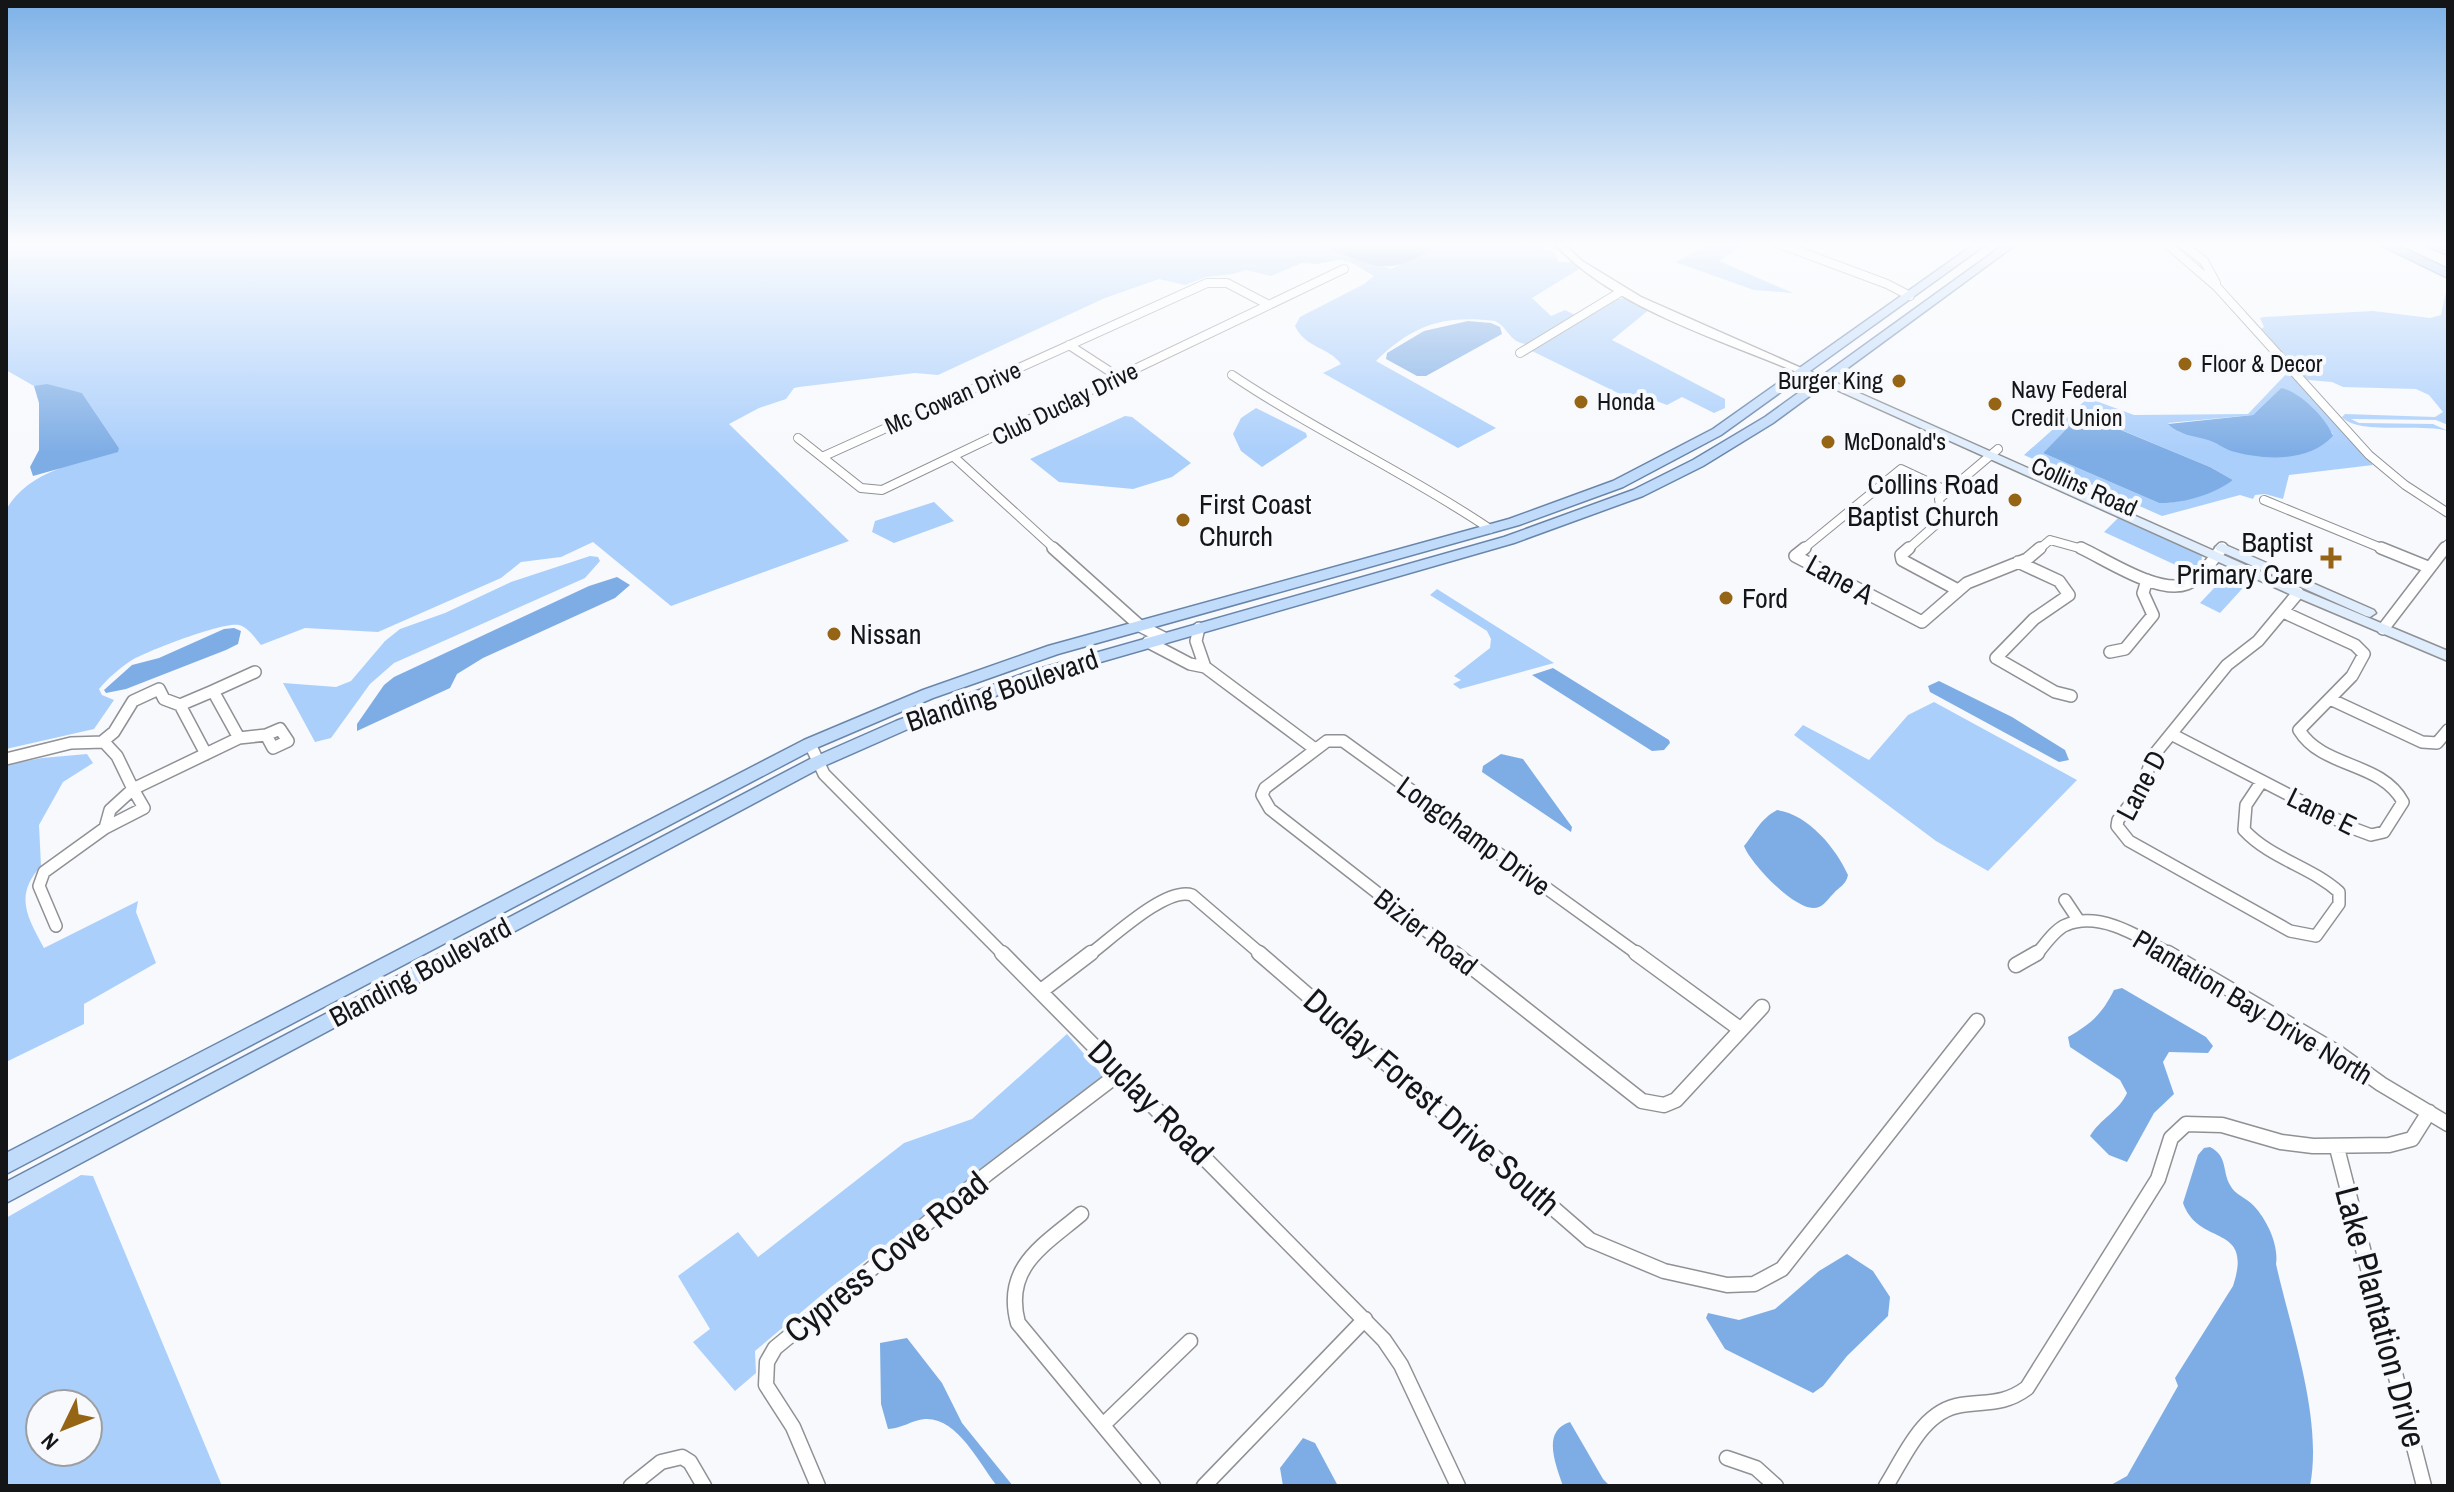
<svg xmlns="http://www.w3.org/2000/svg" width="2454" height="1492" font-family="'Archivo Narrow',sans-serif">
<style>
.green{fill:#abcffb;fill-rule:evenodd}
.water{fill:#7eade5}
.lines{fill:none;stroke-linecap:round;stroke-linejoin:round}
.minor-far2-casing{stroke:#8f9194;stroke-width:10}
.minor-far1-casing{stroke:#8f9194;stroke-width:14}
.minor-casing{stroke:#8f9194;stroke-width:17}
.tertiary-casing{stroke:#8f9194;stroke-width:3}
.secondary-casing{stroke:#8f9194;stroke-width:3}
.primary-casing{stroke:#6986aa;stroke-width:3}
.motorway-casing{stroke:#6986aa;stroke-width:3}
.minor-far2{stroke:#fff;stroke-width:8}
.minor-far1{stroke:#fff;stroke-width:11}
.minor{stroke:#fff;stroke-width:14}
.tertiary{fill:#fff;fill-rule:evenodd}
.secondary{fill:#e0edfd;fill-rule:evenodd}
.primary{fill:#c1dbfb;fill-rule:evenodd}
.motorway{fill:#97c3f9;fill-rule:evenodd}
.poi-dot{fill:#956515;stroke:#f7f9fd;stroke-width:3}
.labels{text-anchor:middle;stroke-width:8;stroke-linejoin:round;paint-order:stroke}
.far-poi-label{font-size:24px;fill:#141516;stroke:#f7f9fd;text-anchor:start}
.far-street-label{font-size:24px;fill:#141516;stroke:#f7f9fd}
.poi-label{font-size:28px;fill:#141516;stroke:#f7f9fd;text-anchor:start}
.street-label{font-size:28px;fill:#141516;stroke:#f7f9fd}
.near-street-label{font-size:34px;fill:#141516;stroke:#f7f9fd}
</style>
<rect width="100%" height="100%" fill="#f7f9fd"/>
<path class="green" d="M6,243H1325L1323,245L1391,269L1441,243H1543L1542,250L1554,252L1558,262H1571L1581,268L1532,298L1551,316L1565,310L1575,315L1526,344C1509,342 1508,327 1495,321C1443,315 1413,325 1376,361L1496,428L1458,448L1323,373L1341,364C1329,347 1305,348 1295,326L1300,317L1364,284L1374,276L1350,262L1339,260L1317,264L1302,263L1271,276L1246,270L1233,274L1206,277L1185,285L1159,279L1105,298L938,375L915,373L799,387L794,388L786,399L759,408L729,424L849,541L671,606L593,542L561,557L521,562L501,578L378,632L305,628L261,645C255,638 248,627 239,625C224,621 147,651 132,660C120,668 108,678 99,689L102,695L114,700L94,729L6,749V510C29,469 79,464 119,448L82,393L34,386L6,370Z
M1712,243H1746L1719,261L1793,293L1754,290L1675,262Z
M2448,282V425L2436,420L2351,419L2359,423L2433,424L2448,431C2422,423 2357,435 2342,417L2345,414L2435,417L2443,412L2429,395L2416,389L2343,387L2332,382L2308,380L2261,329L2264,327L2260,318L2264,317L2373,311L2430,318L2441,315Z
M1626,298L1650,309L1612,340L1725,399V408L1714,413L1682,397L1667,405L1638,394L1626,397L1532,351L1618,299Z
M2288,372L2373,465L2289,475L2283,499L2265,494L2255,495L2253,499L2240,495L2162,516L2024,455L2088,398L2134,415L2248,414ZM2281,388L2299,397L2333,434L2231,451L2212,440L2180,432L2168,423L2253,415ZM2079,416H2088L2210,467L2233,480C2213,493 2183,503 2159,503L2043,453Z
M1256,408L1306,433L1307,437L1262,467L1241,451L1233,434L1241,418Z
M1125,416L1132,417L1191,463L1172,477L1133,489L1059,482L1030,459Z
M934,502L954,521L894,543L872,532L875,521Z
M2118,518L2202,555L2201,566L2193,573L2104,532Z
M590,556L598,557L600,561L585,578L394,663L370,684L331,738L315,742L283,683L336,687L351,681L385,641L400,629L445,613L511,582Z
M2232,569L2252,578L2220,613L2200,603Z
M1437,589L1554,663L1460,689L1453,684L1461,680L1454,676L1490,648L1491,639L1487,631L1430,595Z
M1934,702L2077,780L1988,871L1936,841L1794,735L1803,725L1869,760L1908,715Z
M87,754L93,763L63,782L39,825L41,866C14,896 27,916 44,948L138,901L136,912L156,963L84,1004V1024L6,1062V765L42,758Z
M1067,1034L1103,1076L830,1288L755,1351L756,1373L735,1391L693,1342L710,1329L678,1276L738,1232L758,1257L904,1143L972,1119Z
M81,1175L93,1176L222,1486H6V1218ZM40,1404H88V1452H40Z"/>
<path class="water" d="M1325,243H1441C1388,279 1377,268 1323,246Z
M1468,321L1491,323L1500,327L1502,334L1426,376H1417L1386,359L1387,353L1424,331Z
M47,384L82,393L119,448L118,452L33,476L30,467L39,450V403L34,386Z
M2281,388C2299,391 2327,419 2333,436C2308,463 2263,460 2231,451C2223,448 2216,442 2208,440C2194,436 2179,435 2168,424L2253,415Z
M2079,416L2092,418L2210,467L2233,480C2215,494 2182,504 2159,503L2043,453Z
M617,577L630,585L615,598L483,658L457,674L450,688L357,731V724L384,685L394,677L589,586Z
M234,628L241,631L238,644L226,650L126,689L106,693L104,690L132,665L159,658L224,629Z
M1553,668L1669,740L1670,743L1664,750L1652,751L1532,675Z
M1939,681L2012,717L2065,750L2069,760L2059,762L1930,692L1928,686Z
M1501,754L1523,759L1572,827L1571,832L1482,772L1483,766Z
M1777,810C1808,814 1836,848 1848,875C1846,885 1839,887 1833,894C1827,900 1823,908 1813,908C1793,908 1751,864 1744,846C1756,832 1759,820 1777,810Z
M2122,988L2206,1037L2213,1046L2208,1053L2169,1052L2163,1062L2174,1094L2154,1113L2127,1162L2109,1155L2090,1136C2100,1119 2119,1111 2127,1093L2120,1080L2070,1047L2068,1037C2091,1024 2102,1014 2114,990Z
M2210,1147C2228,1156 2222,1171 2230,1185C2235,1195 2247,1198 2254,1206C2267,1220 2279,1245 2276,1264C2291,1331 2323,1419 2310,1486H2109L2127,1476L2178,1386L2175,1378L2233,1286C2254,1222 2199,1248 2183,1203L2198,1155L2204,1148Z
M1847,1254L1873,1271L1890,1297L1888,1316L1847,1356L1823,1386L1813,1393L1725,1349L1706,1318L1708,1313L1739,1320L1775,1309L1819,1271Z
M907,1338L942,1383L962,1423L1013,1486H997C979,1463 957,1417 925,1419C912,1420 901,1429 888,1429L881,1404L880,1343Z
M1570,1422L1603,1479L1610,1486H1563C1556,1465 1541,1431 1570,1422Z
M1303,1438L1315,1443L1338,1486H1283L1280,1468Z"/>
<g class="lines">
<defs>
<path id="minor-far2" d="M1777,243L1887,284L1910,296
M2166,243L2217,287L2369,455L2405,485L2448,513
M2181,243L2204,261L2216,283
M1069,345L1120,378
M1520,353L1622,291
M1232,375C1315,431 1407,473 1490,529
M798,438L861,488L882,490L1344,269
M822,457L1207,283H1227L1269,305
M954,457L1056,550
M2264,500L2386,550
M1802,550L1901,469L1948,491
M1907,550L1942,519L1939,499L1998,449
M2038,550L2050,540L2086,550
M2443,550L2448,544"/>
<path id="minor-far1" d="M1053,548L1140,626L1164,638
M1805,548L1795,556L1922,622L1967,583L2027,559L2040,548
M1909,548L1901,555L1902,560L1958,590
M2081,548C2107,560 2159,595 2187,584C2202,578 2212,560 2222,548
M2381,548L2428,567
M2018,562L2059,581L2069,595L2034,619L1996,658L2055,692L2071,696
M1199,628L1196,641L1205,667
M2383,629L2445,548
M1148,642L1190,664L1205,667L1315,749
M2110,652L2125,649L2153,615L2143,593L2147,580
M213,691L255,672
M2330,699L2422,742L2437,743L2448,730
M280,729L288,741L273,748L266,735Z
M2171,734L2355,829L2371,835L2384,832L2403,802C2381,761 2323,769 2299,730L2352,676L2364,654L2355,645L2283,612
M239,738L266,735
M103,741L114,732L133,701L159,689L164,699L180,705L206,754
M810,744L824,774L1004,955
M6,759L71,743L104,742L117,756L133,789L239,738L213,691L180,705
M2262,781L2246,805L2244,830C2271,859 2310,866 2339,892V904L2316,936L2290,931L2129,841L2117,826L2118,820L2141,790L2153,756L2227,665L2258,641L2298,593
M133,789L144,808L105,828L110,810Z
M2065,900L2079,921
M56,926L39,886L44,872L105,828
M1089,955C1111,939 1166,886 1192,895L1262,955
M1457,955L1270,809L1262,795L1265,788L1327,741H1343L1639,955
M2036,955C2044,946 2055,929 2066,925C2101,910 2143,939 2172,955"/>
<path id="minor" d="M1002,953L1384,1340L1401,1365L1458,1486
M1259,953L1590,1240L1664,1271L1727,1285L1754,1284L1782,1269L1977,1021
M1454,953L1642,1101L1664,1105L1676,1100L1762,1007
M1636,953L1740,1029
M2168,953L2338,1053L2381,1084L2448,1124
M2016,965L2037,953
M1041,991L1091,953
M2337,1148L2424,1486
M1081,1214C1043,1246 1003,1267 1018,1323L1153,1486
M1103,1425L1190,1341
M1727,1458L1756,1468L1776,1486
M631,1486L661,1462L682,1457L690,1462L704,1486
M818,1486L793,1427L766,1385L767,1362L775,1348L987,1174L1121,1072
M1204,1486L1365,1319
M1886,1486C1905,1456 1922,1411 1961,1405C1987,1401 2004,1405 2027,1388L2158,1179L2171,1138L2186,1124L2222,1125L2281,1142L2313,1146L2389,1145L2412,1139L2429,1112"/>
<path id="tertiary" d="M1554,243H1563L1582,261L1641,297L1808,371L1807,373H1799C1721,340 1611,307 1554,243Z"/>
<path id="secondary" d="M1803,368L2302,590L2448,651V661L2294,596L1799,373L1798,371Z
M2221,543L2374,610L2376,613L2370,617L2366,616L2217,550L2215,547Z"/>
<path id="primary" d="M1976,243H1988L1721,435L1623,487L1519,525L1058,654L933,698L816,748L6,1174V1153L804,740L923,690L1048,646L1509,519L1613,481L1713,429Z
M2006,243H2018L1773,423L1703,466L1643,496L1514,543L1038,680L908,729L824,766L6,1203V1182L812,758L896,721L1028,672L1504,537L1633,490L1693,460L1765,417Z"/>
<path id="motorway" d="M2376,243H2393L2448,269V278Z
M2426,243L2448,246V255L2427,246Z"/>
</defs>
<use href="#minor-far2" class="minor-far2-casing"/>
<use href="#minor-far1" class="minor-far1-casing"/>
<use href="#minor" class="minor-casing"/>
<use href="#tertiary" class="tertiary-casing"/>
<use href="#secondary" class="secondary-casing"/>
<use href="#primary" class="primary-casing"/>
<use href="#motorway" class="motorway-casing"/>
<use href="#minor-far2" class="minor-far2"/>
<use href="#minor-far1" class="minor-far1"/>
<use href="#minor" class="minor"/>
<use href="#tertiary" class="tertiary"/>
<use href="#secondary" class="secondary"/>
<use href="#primary" class="primary"/>
<use href="#motorway" class="motorway"/>
</g>
<linearGradient id="sky" x2="0" y2="1"><stop stop-color="#7db1e7"/><stop offset="0.54" stop-color="#fbfcfe"/><stop offset="1" stop-color="#fbfcfe" stop-opacity="0"/></linearGradient>
<rect width="2454" height="452" fill="url(#sky)"/>
<g class="poi-dot">
<circle cx="2185" cy="364" r="8"/>
<circle cx="1899" cy="381" r="8"/>
<circle cx="1581" cy="402" r="8"/>
<circle cx="1995" cy="404" r="8"/>
<circle cx="1828" cy="442" r="8"/>
<circle cx="2015" cy="500" r="8"/>
<circle cx="1183" cy="520" r="8"/>
<path d="M2327 546h8v8h8v8h-8v8h-8v-8h-8v-8h8z"/>
<circle cx="1726" cy="598" r="8"/>
<circle cx="834" cy="634" r="8"/>
</g>
<g class="labels">
<g class="far-poi-label">
<text x="2201" y="372">Floor &amp; Decor</text>
<text x="1883" y="389" text-anchor="end">Burger King</text>
<text x="2011" y="398">Navy Federal<tspan x="2011" dy="28">Credit Union</tspan></text>
<text x="1597" y="410">Honda</text>
<text x="1844" y="450">McDonald's</text>
</g>
<g class="far-street-label">
<text transform="translate(953 398) rotate(-24)" y="8">Mc Cowan Drive</text>
<text transform="translate(1065 404) rotate(-26)" y="8">Club Duclay Drive</text>
<text transform="translate(2084 487) rotate(24)" y="8">Collins Road</text>
</g>
<g class="poi-label">
<text x="1999" y="494" text-anchor="end">Collins Road<tspan x="1999" dy="32">Baptist Church</tspan></text>
<text x="1199" y="514">First Coast<tspan x="1199" dy="32">Church</tspan></text>
<text x="2313" y="552" text-anchor="end">Baptist<tspan x="2313" dy="32">Primary Care</tspan></text>
<text x="1742" y="608">Ford</text>
<text x="850" y="644">Nissan</text>
</g>
<g class="street-label">
<text transform="translate(1840 579) rotate(29)" y="10">Lane A</text>
<text transform="translate(1002 690) rotate(-19)" y="10">Blanding Boulevard</text>
<text transform="translate(2141 785) rotate(-62)" y="10">Lane D</text>
<text transform="translate(2322 811) rotate(26)" y="10">Lane E</text>
<text transform="translate(1474 836) rotate(36)" y="10">Longchamp Drive</text>
<text transform="translate(1426 932) rotate(38)" y="10">Bizier Road</text>
<text transform="translate(420 972) rotate(-28)" y="10">Blanding Boulevard</text>
<text transform="translate(2253 1007) rotate(31)" y="10">Plantation Bay Drive North</text>
</g>
<g class="near-street-label">
<text transform="translate(1151 1102) rotate(45)" y="12">Duclay Road</text>
<text transform="translate(1432 1102) rotate(41)" y="12">Duclay Forest Drive South</text>
<text transform="translate(886 1257) rotate(-39)" y="12">Cypress Cove Road</text>
<text transform="translate(2381 1317) rotate(75)" y="12">Lake Plantation Drive</text>
</g>
</g>
<rect width="2454" height="1492" fill="none" stroke="#141516" stroke-width="16"/>
<g transform="translate(64 1428) rotate(227)"><circle r="38" fill="#f7f9fd" stroke="#9c9ea1" stroke-width="2"/>
<path d="M0-6L14 30L0 20L-14 30Z" fill="#956515"/>
<text y="-12" font-size="22" font-weight="bold" text-anchor="middle" fill="#141516">N</text>
</g>
</svg>
